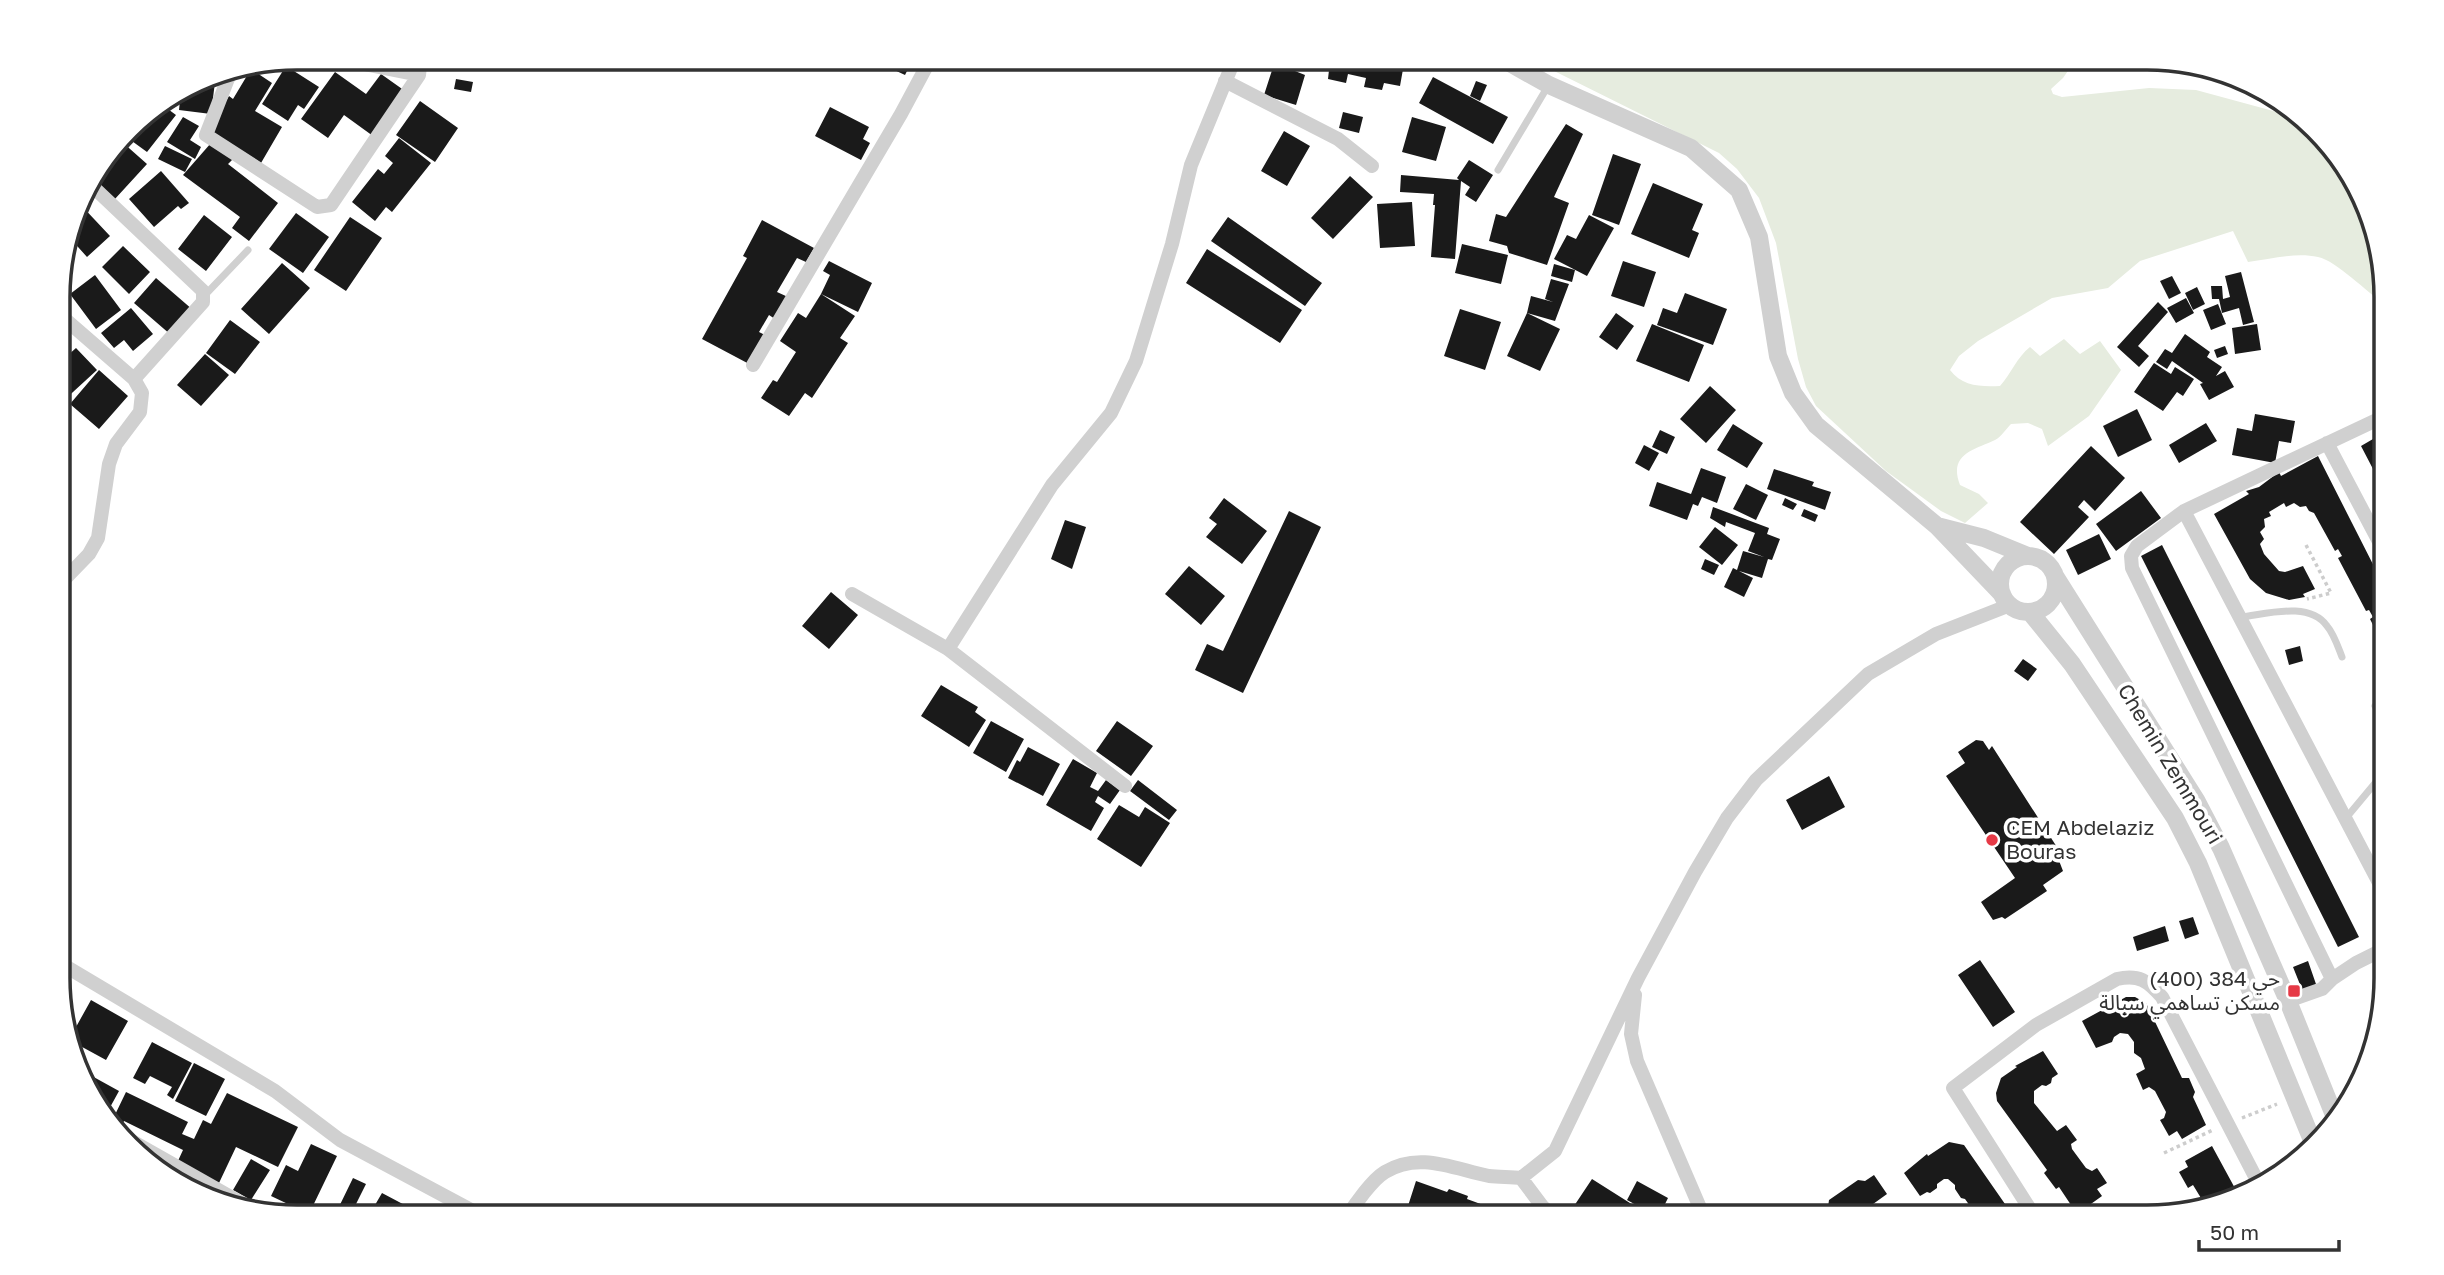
<svg xmlns="http://www.w3.org/2000/svg" width="2444" height="1275" font-family="'Golos Text','Noto Sans Arabic',sans-serif">
<style>
.green{fill:#e6ecdf}
.building{fill:#1a1a1a}
.lines{fill:none;stroke-linecap:round;stroke-linejoin:round}
.path{stroke:#cdcdcd;stroke-width:3.5;stroke-dasharray:3.5 3.5;stroke-linecap:butt}
.service{stroke:#d0d0d0;stroke-width:7}
.minor{stroke:#d0d0d0;stroke-width:14}
.tertiary{stroke:#d0d0d0;stroke-width:18}
.poi-dot{fill:#e63946;stroke:#fff;stroke-width:2.5}
.labels{text-anchor:middle;stroke-width:7;stroke-linejoin:round;paint-order:stroke}
.street-label{font-size:21px;fill:#333;stroke:#fff}
.poi-label{font-size:21px;fill:#333;stroke:#fff;text-anchor:start}
.rim{fill:none;stroke:#333;stroke-width:3.5}
</style>
<rect width="100%" height="100%" fill="#fff"/>
<path class="green" d="M1528,58H2077L2063,78L2051,89L2053,94L2062,97L2149,88L2196,90L2292,116L2346,164L2384,266V303C2367,293 2337,261 2318,257C2296,252 2270,259 2248,262L2233,231L2140,261L2108,288L2052,298L1978,341L1959,356L1950,370C1962,386 1980,387 2000,386C2011,374 2017,357 2030,347L2040,356L2064,339L2080,354L2100,341L2121,370L2089,416L2048,446L2042,429L2028,423L2011,424C2006,429 2001,437 1995,440C1974,450 1948,454 1960,485L1979,494L1988,503L1965,523L1941,511L1886,471L1816,406L1806,387L1798,359L1776,243L1759,198L1737,169L1719,153Z"/>
<path class="building" d="M391,58H412L411,63Z
M459,58H482L480,68L458,65Z
M895,58L913,59L905,75L890,68Z
M1276,58L1297,64L1295,71L1305,75L1296,105L1264,95Z
M1316,58H1405L1400,86L1384,83L1382,90L1364,87L1366,78L1348,74L1346,83L1328,79L1329,70L1314,68Z
M286,66L319,87L304,109L298,105L288,121L262,104Z
M251,69L272,83L255,111L282,127L261,163L209,130L229,96L233,99Z
M335,72L366,94L381,74L405,91L373,136L344,115L328,138L301,119Z
M216,74L211,114L179,110L181,91L206,76Z
M1433,77L1508,117L1493,144L1419,103Z
M456,79L473,82L471,92L454,89Z
M1476,81L1487,85L1480,101L1470,96Z
M178,93L177,104L161,103Z
M420,101L458,128L435,162L396,135Z
M161,104L176,115L147,152L125,136L139,117Z
M830,107L869,127L863,139L870,143L861,160L815,136Z
M1343,112L1363,117L1359,133L1339,128Z
M183,117L199,126L190,140L201,147L195,159L167,142Z
M1412,117L1446,127L1436,161L1402,152Z
M1566,124L1583,134L1554,197L1569,203L1547,265L1509,253L1507,246L1489,241L1496,214L1506,217Z
M1284,131L1310,146L1287,186L1261,171Z
M399,138L431,163L392,212L386,207L375,221L352,202L378,169L384,174L393,163L385,156Z
M121,141L147,164L114,200L91,180Z
M211,143L233,159L228,164L278,203L249,241L232,228L240,217L183,175Z
M165,146L192,159L185,172L158,159Z
M1613,154L1641,164L1619,225L1592,215Z
M1469,160L1493,175L1476,202L1465,195L1470,187L1461,181L1455,259L1431,257L1435,205H1433L1434,194L1400,192L1401,175L1459,180L1457,178Z
M161,171L189,203L181,209L178,206L154,227L129,199Z
M1350,176L1373,197L1333,239L1311,218Z
M1653,183L1703,204L1692,230L1699,233L1689,258L1631,234Z
M1412,202L1415,246L1380,248L1377,204Z
M79,203L110,236L87,257L70,238Z
M296,213L329,237L303,273L269,249Z
M204,215L232,237L206,271L178,249Z
M1589,215L1614,228L1587,276L1554,259L1567,235L1576,239Z
M350,217L382,238L346,291L314,270Z
M1228,217L1322,283L1305,306L1211,241Z
M762,220L814,248L806,262L797,258L777,292L788,297L775,319L769,315L759,332L767,336L751,365L702,339L747,258L743,256Z
M1462,244L1508,255L1501,284L1455,273Z
M123,246L150,272L129,294L102,267Z
M1207,249L1302,310L1280,343L1186,283Z
M829,261L872,283L858,312L821,294L830,275L823,271Z
M1623,261L1656,272L1644,307L1611,296Z
M282,263L310,288L269,334L241,309Z
M1554,264L1575,270L1572,282L1551,276Z
M2241,272L2254,322L2243,325L2239,308L2222,313L2219,299H2212L2211,286H2222L2223,299L2230,297L2225,276Z
M95,275L121,310L96,329L70,294Z
M2172,276L2181,293L2169,299L2160,281Z
M156,278L193,310L171,335L134,303Z
M1551,279L1569,284L1555,321L1527,313L1531,296L1553,302L1545,299Z
M2197,287L2205,304L2193,310L2185,293Z
M1685,293L1727,309L1713,345L1657,325L1663,308L1677,313Z
M821,294L855,316L840,338L848,343L812,398L805,393L789,416L761,398L773,380L777,382L796,352L780,341L798,313L806,318Z
M2186,298L2194,313L2176,323L2167,308Z
M2158,302L2168,312L2138,346L2149,356L2139,367L2117,347Z
M2218,304L2226,324L2211,330L2203,310Z
M131,308L153,334L133,351L124,340L114,348L101,333Z
M1460,309L1501,322L1485,370L1444,356Z
M1527,313L1560,329L1540,371L1507,356Z
M1616,313L1634,326L1617,350L1599,337Z
M230,320L260,342L235,374L206,353Z
M1652,324L1704,345L1689,382L1636,361Z
M2257,324L2261,350L2235,354L2232,328Z
M58,333L67,340L58,350Z
M2185,334L2210,352L2207,357L2222,367L2216,376L2225,371L2234,387L2209,400L2200,384L2203,383L2172,361L2167,369L2156,362L2165,349L2172,353Z
M2225,346L2228,354L2217,358L2214,350Z
M76,348L97,370L61,403L59,399L58,364Z
M205,354L229,375L201,406L177,385Z
M2154,363L2171,374L2175,367L2194,379L2183,396L2177,392L2163,411L2134,392Z
M99,370L128,396L99,429L70,404Z
M1710,386L1736,410L1706,443L1680,419Z
M2137,409L2152,440L2118,457L2103,426Z
M2255,414L2295,421L2291,443L2279,441L2275,463L2232,455L2237,428L2252,431Z
M2206,423L2217,441L2179,463L2169,445Z
M1733,424L1763,443L1747,468L1717,450Z
M1660,430L1675,437L1667,454L1652,447Z
M59,431L71,441L59,456Z
M2385,432V492L2361,446Z
M1644,445L1659,453L1649,471L1635,463Z
M2091,446L2125,478L2095,511L2084,500L2078,507L2089,517L2054,554L2020,522Z
M2318,456L2385,588V649L2370,619L2373,617L2369,610L2366,611L2338,558L2342,556L2338,549L2335,551L2314,513L2309,511L2306,506L2300,507L2294,503L2286,507L2284,503L2269,512L2271,516L2264,519L2265,527L2260,532L2264,539L2260,544L2264,554L2279,571L2285,572L2303,566L2315,589L2303,594L2305,597L2289,600L2266,593L2250,579L2214,514L2249,494L2246,491L2259,487L2279,472L2281,476Z
M1701,468L1726,477L1717,503L1702,497L1698,506L1693,504L1687,520L1649,506L1657,482L1691,494Z
M1774,469L1814,482L1812,486L1831,492L1825,510L1767,489Z
M1746,484L1768,495L1756,520L1733,509Z
M2141,491L2161,518L2116,551L2096,524Z
M1224,498L1267,531L1242,564L1206,537L1217,524L1209,518Z
M1785,498L1797,504L1793,510L1782,505Z
M1713,507L1769,528L1767,534L1780,539L1772,560L1768,559L1762,578L1739,571L1753,578L1744,597L1724,587L1733,568L1737,570L1743,551L1764,557L1748,551L1755,533L1726,522L1725,527L1710,518Z
M1804,509L1818,515L1815,522L1801,516Z
M1289,511L1321,527L1243,693L1195,670L1207,644L1223,651Z
M1065,520L1086,527L1072,569L1051,559Z
M1715,527L1738,545L1722,565L1699,547Z
M2099,534L2111,559L2078,575L2066,550Z
M2162,545L2359,937L2338,947L2141,556Z
M1705,559L1719,565L1714,575L1701,569Z
M1189,566L1225,596L1201,625L1165,594Z
M831,592L858,615L829,649L802,626Z
M2300,646L2303,661L2289,665L2285,650Z
M2023,659L2037,669L2028,681L2014,671Z
M941,685L978,707L975,712L986,720L969,747L921,716Z
M991,721L1024,739L1006,772L973,753Z
M1117,721L1153,746L1131,776L1096,751Z
M1976,740L1983,741L1989,750L1992,746L2062,855L2058,858L2063,871L2043,885L2047,891L2005,919L2002,917L1993,920L1981,902L2015,878L1946,776L1965,763L1958,752Z
M1028,747L1060,764L1043,796L1008,778L1017,760L1020,762Z
M1073,759L1097,773L1090,787L1098,791L1106,780L1120,790L1110,804L1098,796L1095,802L1104,808L1091,831L1046,805Z
M1829,776L1845,807L1802,830L1786,800Z
M1138,780L1177,810L1169,820L1130,791Z
M1119,805L1139,817L1145,807L1170,823L1141,867L1097,839Z
M2193,917L2199,934L2185,939L2179,921Z
M2165,926L2169,941L2137,951L2133,937Z
M1980,960L2015,1012L1993,1027L1958,975Z
M2308,961L2317,987L2303,992L2293,967Z
M2126,997H2135L2146,1003L2182,1078H2189L2195,1092L2193,1097L2206,1125L2182,1139L2177,1131L2169,1136L2160,1120L2164,1118L2166,1112L2155,1091L2149,1087L2143,1090L2136,1074L2145,1069L2141,1058L2134,1053V1042L2128,1034L2120,1033L2114,1037L2112,1042L2096,1048L2082,1021Z
M91,1000L128,1021L106,1060L73,1042L71,1036Z
M152,1042L192,1063L173,1099L167,1095L172,1087L150,1076L145,1084L133,1078Z
M2043,1051L2058,1074L2052,1078L2051,1083L2046,1086L2042,1085L2034,1091V1103L2057,1131L2066,1125L2077,1140L2071,1144L2072,1149L2086,1168L2092,1171L2097,1168L2107,1183L2097,1189L2102,1196L2077,1214L2059,1187L2056,1189L2044,1173L2047,1170L1997,1101L1996,1093L2001,1078L2017,1067L2015,1066Z
M194,1063L225,1079L206,1116L175,1101Z
M90,1075L119,1091L108,1111L100,1107L88,1078Z
M126,1092L188,1122L182,1134L194,1139L203,1120L211,1124L227,1093L298,1127L278,1167L236,1147L219,1183L177,1163L183,1150L124,1121L122,1125L112,1121Z
M1949,1142L1964,1145L2005,1204H2008L2018,1217H1982L1972,1204L1970,1206L1965,1199L1961,1198L1955,1189V1185L1948,1179H1944L1937,1184V1188L1930,1193L1927,1192L1920,1196L1904,1173L1927,1154L1928,1156Z
M311,1144L337,1156L309,1214L271,1196L286,1165L298,1171Z
M2212,1146L2237,1192L2204,1203L2193,1185L2188,1188L2179,1172L2188,1167L2185,1161Z
M251,1159L270,1170L251,1200L233,1190Z
M1874,1175L1887,1194L1855,1217H1816L1828,1207L1829,1200L1858,1180L1865,1181Z
M353,1178L366,1184L356,1204L366,1210L363,1217H334Z
M1592,1179L1641,1210L1637,1217H1591L1574,1206Z
M1416,1181L1447,1192L1449,1189L1468,1196L1467,1199L1516,1217H1414L1417,1210L1407,1209Z
M1637,1181L1668,1198L1663,1208L1673,1214L1672,1217H1646L1649,1212L1627,1200Z
M382,1193L416,1211L413,1217H368Z"/>
<g class="lines">
<path class="path" d="M2306,545L2331,593L2307,599
M2242,1118L2277,1104
M2164,1153L2213,1130"/>
<path class="service" d="M1498,170L1548,86
M205,295L248,250
M2241,617C2267,614 2309,601 2327,626C2334,634 2338,647 2342,657
M2375,706L2386,728
M2346,818L2386,770"/>
<path class="minor" d="M291,59L359,63L419,75L421,58
M231,71L206,135L317,207L331,205L419,75
M1225,81L1338,139L1372,166
M89,183L203,291V302L134,379
M58,313L134,379L142,393L140,412L116,444L109,464L98,538L89,554L59,585
M753,365L901,114L931,58
M2327,443L2385,553
M2184,511L2386,896
M852,594L948,649L1125,786
M948,649L1052,485L1111,413L1136,361L1172,244L1191,165L1235,58
M60,963L275,1091L340,1140L484,1217
M2332,979L2132,568L2131,556L2137,546L2184,511L2385,416
M1635,995L1631,1034L1637,1061L1704,1217
M2288,1001L2322,989L2332,979L2356,963L2386,948
M123,1136L245,1205
M1521,1178L1542,1206L1553,1217
M1347,1217C1355,1204 1372,1180 1385,1172C1419,1151 1454,1169 1489,1176C1500,1177 1511,1177 1521,1178L1555,1151L1638,978L1695,872L1727,818L1756,780L1868,674L1936,634L2010,605
M2035,1217L1953,1088L2036,1025L2117,979C2139,974 2148,981 2162,997L2259,1184"/>
<path class="tertiary" d="M1501,58L1549,85L1691,148L1739,190L1759,237L1778,356L1793,393L1816,425L1937,526L2002,594
M1937,526L1984,538L2028,556
M2000 584a28 28 0 1 1 56 0a28 28 0 1 1-56 0Z
M2055,576L2196,800L2221,848L2288,1001L2334,1115
M2030,612L2072,664L2175,818L2198,863L2312,1140"/>
</g>
<g class="poi-dot">
<circle cx="1992" cy="840" r="7"/>
<rect x="2287" y="984" width="14" height="14" rx="3.5"/>
</g>
<g class="labels">
<g class="street-label">
<text transform="translate(2170 764) rotate(59)" y="7">Chemin Zemmouri</text>
</g>
<g class="poi-label">
<text x="2006" y="835">CEM Abdelaziz<tspan x="2006" dy="24">Bouras</tspan></text>
<text x="2280" y="986" text-anchor="end">حي 384 (400)<tspan x="2280" dy="24">مسكن تساهمي سبالة</tspan></text>
</g>
</g>
<path d="M0 0H2444V1275H0ZM297 70H2147A227 227 0 0 1 2374 297V978A227 227 0 0 1 2147 1205H297A227 227 0 0 1 70 978V297A227 227 0 0 1 297 70Z" fill="#fff" fill-rule="evenodd"/>
<path class="rim" d="M297 70H2147A227 227 0 0 1 2374 297V978A227 227 0 0 1 2147 1205H297A227 227 0 0 1 70 978V297A227 227 0 0 1 297 70Z"/>
<path d="M2199 1240v10h140v-10" fill="none" stroke="#333333" stroke-width="3.5"/>
<text x="2210" y="1240" font-size="21" fill="#333333" stroke="#ffffff" stroke-width="5" paint-order="stroke">50 m</text>
</svg>
